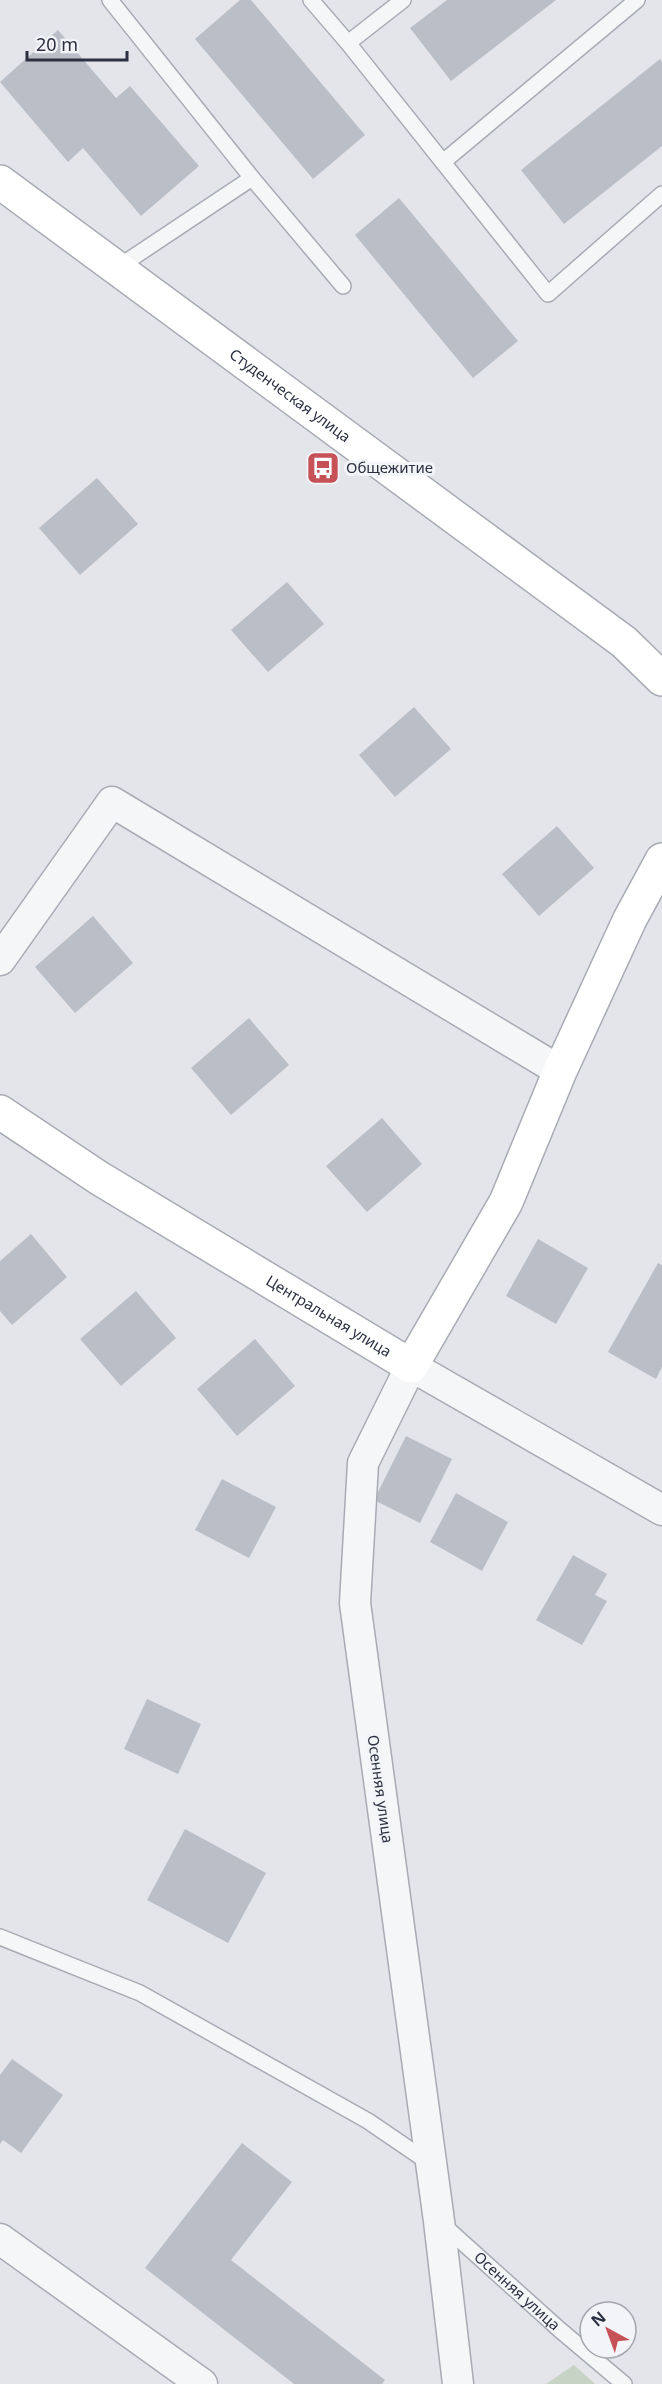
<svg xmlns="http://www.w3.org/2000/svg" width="662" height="2384" font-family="'Noto Sans',sans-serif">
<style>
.green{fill:#c7d3c4}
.building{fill:#babec7}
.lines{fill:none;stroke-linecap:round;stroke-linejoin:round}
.lane-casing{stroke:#a8abb4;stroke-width:18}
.street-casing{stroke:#a8abb4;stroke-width:33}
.secondary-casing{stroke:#a8abb4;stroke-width:36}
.lane{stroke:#f5f6f8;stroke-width:15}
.street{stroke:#f5f6f8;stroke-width:30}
.secondary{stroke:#fff;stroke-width:33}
.labels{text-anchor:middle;stroke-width:6;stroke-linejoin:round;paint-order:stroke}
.street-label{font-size:15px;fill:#2c3141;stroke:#f2f4f7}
.poi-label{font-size:15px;fill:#2c3141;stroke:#f2f4f7;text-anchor:start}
</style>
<rect width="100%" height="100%" fill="#e3e5ea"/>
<path class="green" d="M574,2365L595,2384H546Z"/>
<path class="building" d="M240,0H251L365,135L313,179L195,39Z
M447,0H556L451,81L410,28Z
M58,30L116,98L130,86L199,166L141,216L83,148L68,162L0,82Z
M660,59L662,62V146L564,224L521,170Z
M399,198L518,341L473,378L355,235Z
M97,478L138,524L80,575L39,528Z
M287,582L324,624L268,672L231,630Z
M414,707L451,749L395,797L359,755Z
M557,826L594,868L539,916L502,874Z
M93,916L133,963L75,1013L35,967Z
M249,1018L289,1065L231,1115L191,1068Z
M382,1118L422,1164L367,1212L326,1166Z
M31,1234L67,1277L12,1325L0,1311V1261Z
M538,1239L588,1268L556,1324L506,1296Z
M658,1263L662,1265V1367L656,1379L608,1352Z
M136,1291L176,1338L121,1386L80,1339Z
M255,1339L295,1386L237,1436L197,1389Z
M406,1436L452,1459L420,1523L374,1500Z
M222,1479L276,1507L249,1558L195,1530Z
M456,1493L508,1522L482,1571L430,1542Z
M573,1555L607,1574L595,1595L607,1601L582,1645L536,1620Z
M147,1699L201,1724L178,1774L124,1749Z
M185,1829L266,1873L228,1943L147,1900Z
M12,2059L63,2095L21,2153L3,2140L0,2144V2075Z
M242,2143L292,2182L231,2260L385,2380L382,2384H294L145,2268Z"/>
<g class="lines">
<defs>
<g id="lane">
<path d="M110,0L252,178L343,286"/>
<path d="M311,0L348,43L548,294L662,194"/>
<path d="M348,43L403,0"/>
<path d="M443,162L637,0"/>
<path d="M117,268L252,178"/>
<path d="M0,1937L140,1993L368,2121L431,2164"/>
<path id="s1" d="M441,2223L560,2330L624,2384"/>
</g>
<path id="street" d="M0,960L112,802L560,1071
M0,2239L202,2384
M458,2384L439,2221L355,1603L363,1463L411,1366L662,1510"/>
<g id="secondary">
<path id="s2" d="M0,182L624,642L662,679"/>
<path id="s3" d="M0,1112L99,1178L411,1366L506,1202L560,1071L630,919L662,860"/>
</g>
</defs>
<use href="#lane" class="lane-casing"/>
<use href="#street" class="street-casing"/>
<use href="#secondary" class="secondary-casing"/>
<use href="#lane" class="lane"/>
<use href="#street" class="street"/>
<use href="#secondary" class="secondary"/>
</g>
<defs>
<symbol id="bus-square" viewBox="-11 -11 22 22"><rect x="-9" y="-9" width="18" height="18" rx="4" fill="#c65157" stroke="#f2f4f7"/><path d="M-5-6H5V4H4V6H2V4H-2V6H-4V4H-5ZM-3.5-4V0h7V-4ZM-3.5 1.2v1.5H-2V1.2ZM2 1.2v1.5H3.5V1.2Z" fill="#fff"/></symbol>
</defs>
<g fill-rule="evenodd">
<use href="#bus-square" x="304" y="449" width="38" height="38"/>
</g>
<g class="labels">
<g class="street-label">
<text dy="5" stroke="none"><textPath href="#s2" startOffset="360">Студенческая улица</textPath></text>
<text dy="5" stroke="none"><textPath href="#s3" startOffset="387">Центральная улица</textPath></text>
<text transform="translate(380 1789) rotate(82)" y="5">Осенняя улица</text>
<text dy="5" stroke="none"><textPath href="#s1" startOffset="102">Осенняя улица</textPath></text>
</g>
<g class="poi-label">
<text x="346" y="473">Общежитие</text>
</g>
</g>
<g transform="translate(608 2330) rotate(319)"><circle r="28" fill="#f2f4f7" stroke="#a3a6ae" stroke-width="1.5"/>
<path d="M0-4.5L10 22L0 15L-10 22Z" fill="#c65157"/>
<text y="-9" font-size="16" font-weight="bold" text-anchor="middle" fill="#2c3141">N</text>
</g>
<path d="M27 51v9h100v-9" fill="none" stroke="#2c3141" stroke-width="3"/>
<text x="36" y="51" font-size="18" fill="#2c3141" stroke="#f2f4f7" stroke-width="4.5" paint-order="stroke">20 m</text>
</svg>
